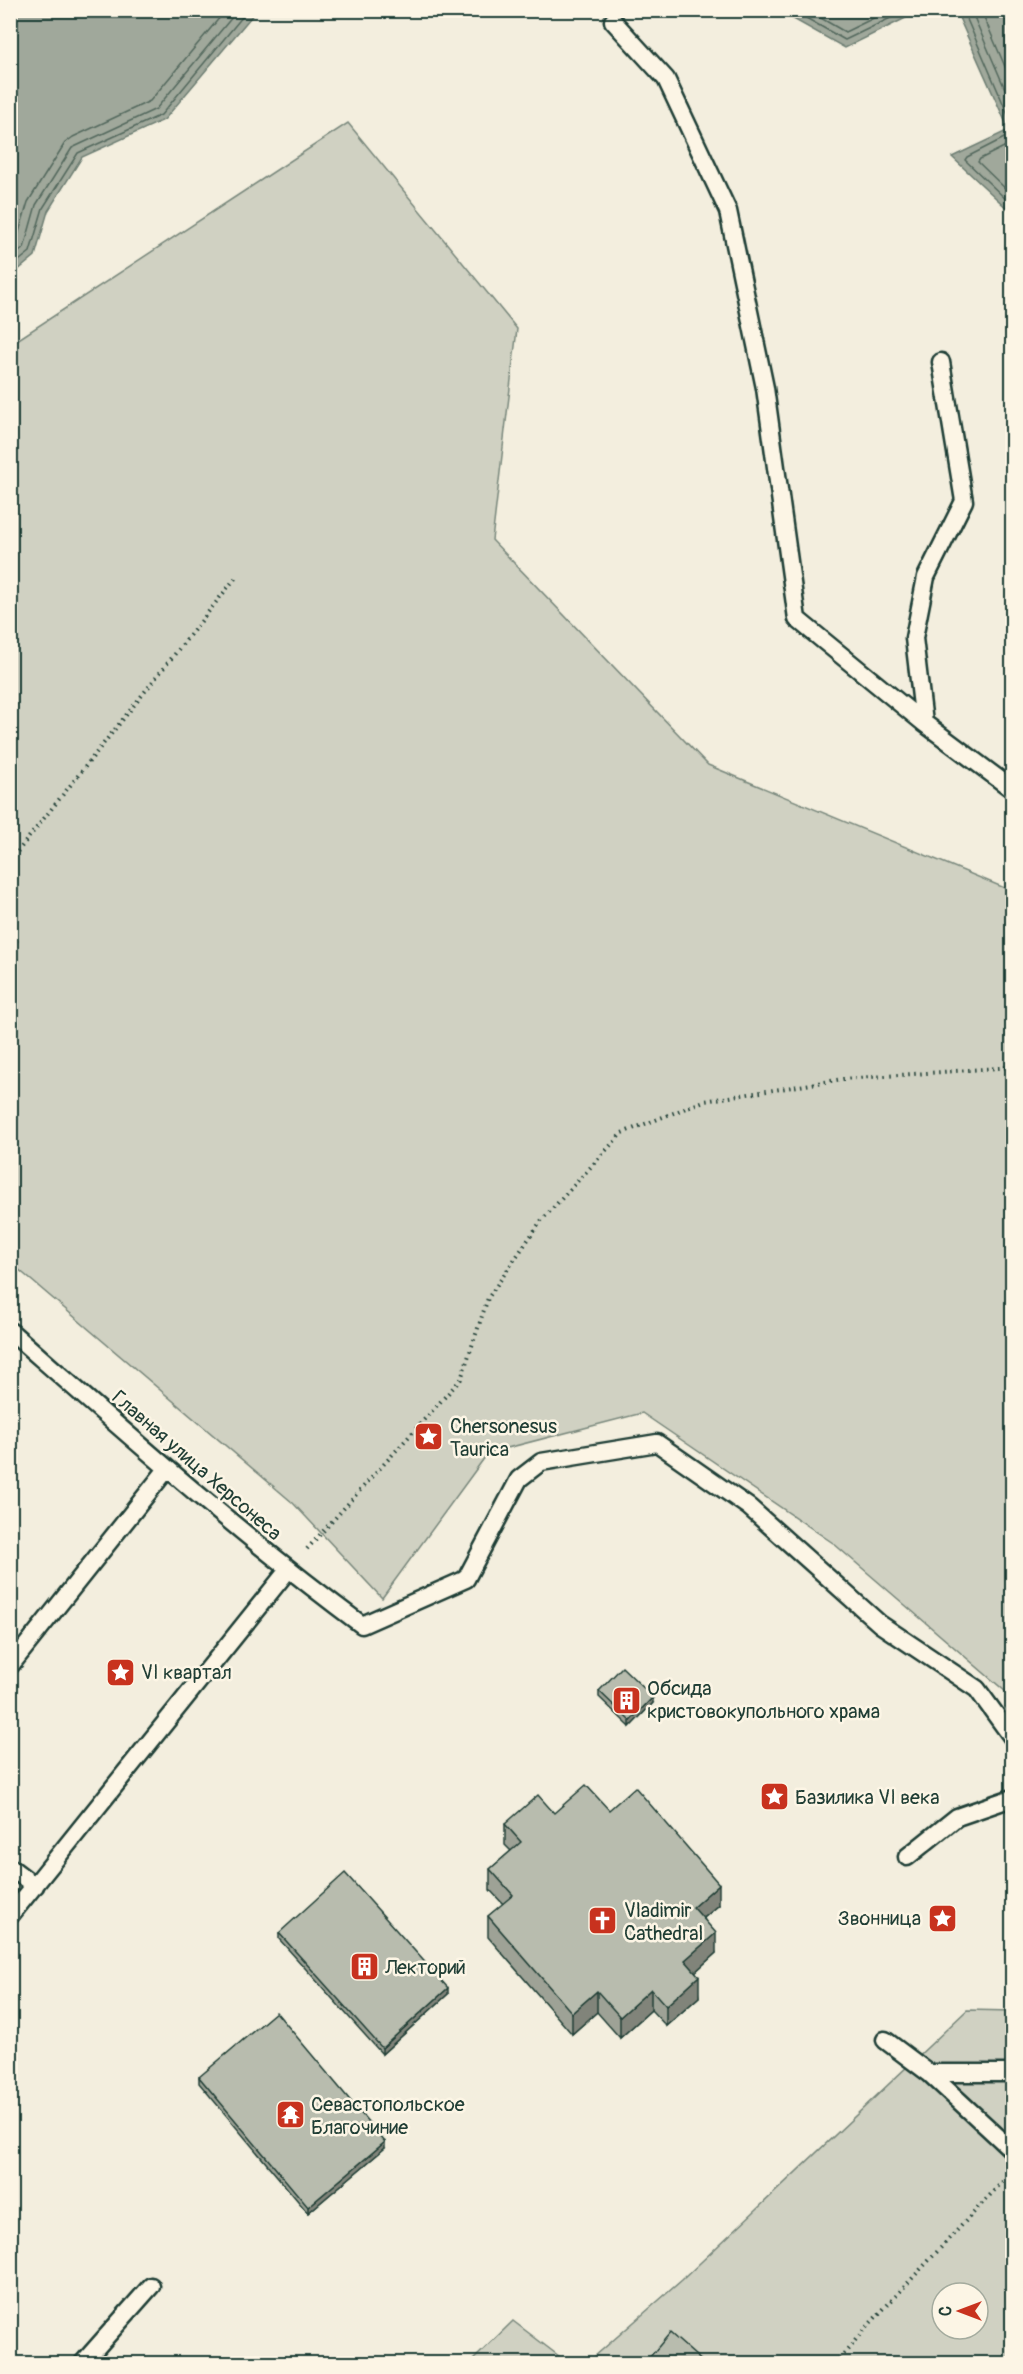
<svg xmlns="http://www.w3.org/2000/svg" width="1023" height="2374" font-family="Pangolin,sans-serif">
<style>
.green{fill:#d0d1c2;stroke:#78877b;stroke-width:1.5;fill-rule:evenodd}
.water{fill:#a0a89b;stroke:#6c7d72;stroke-width:1.5}
.lines{fill:none;stroke-linecap:round;stroke-linejoin:round}
.shore{stroke:#53685d;stroke-width:1.5}
.lane-casing{stroke:#1f3d34;stroke-width:21}
.path{stroke:#1f3d34;stroke-width:4;stroke-dasharray:1.5 4.5;stroke-linecap:butt}
.lane{stroke:#fcf5e5;stroke-width:16}
.wall{fill:#9ea296;stroke:#1f3d34;stroke-width:1.5}
.shaded-wall{fill:#81847a;stroke:#1f3d34;stroke-width:1.5}
.building{fill:#b8bcae;stroke:#1f3d34;stroke-width:1.5}
.labels{text-anchor:middle;stroke-width:5;stroke-linejoin:round;paint-order:stroke}
.poi-label{font-size:20px;fill:#1f3d34;stroke:#fcf5e5;text-anchor:start}
.street-label{font-size:20px;fill:#1f3d34;stroke:#fcf5e5}
</style>
<rect width="100%" height="100%" fill="#f3eede"/>
<filter id="ink" filterUnits="userSpaceOnUse"><feTurbulence type="fractalNoise" baseFrequency=".0167" numOctaves="2"/><feDisplacementMap in="SourceGraphic" scale="12" xChannelSelector="R" yChannelSelector="G"/><feConvolveMatrix kernelMatrix="1 2 1 2 8 2 1 2 1" color-interpolation-filters="sRGB"/></filter>
<g filter="url(#ink)">
<path class="green" d="M348,123L517,329L492,540L708,765L1012,891V1697L833,1543L642,1413L488,1453L382,1598L293,1503L11,1263L10,950L18,941L10,933L11,344Z
M967,2010L1012,2011V2363L586,2364L682,2280ZM942,2293H978V2329H942Z
M513,2321L568,2363H470Z"/>
<path class="water" d="M11,10L256,11L164,120L82,157L48,211L35,256L11,276Z
M779,11L920,10V11L845,48Z
M956,11H1012V213L952,157L1009,130Z"/>
<g class="lines">
<path class="shore" d="M792,10L845,40L907,10
M807,10L845,32L890,10
M963,10L1012,124
M971,10L1012,105
M981,10L1012,83
M1012,134L967,157L965,160L1012,205
M1012,143L980,159L978,162L1012,195
M10,247L16,242L28,202L65,143L73,137L150,101L226,10
M10,259L24,248L36,205L72,148L156,109L238,10
M10,268L30,252L43,208L78,153L161,115L248,10"/>
<defs>
<path id="lane" d="M613,21L666,79L728,211L765,388L797,619L924,723
M941,362L964,501L926,577L914,638L924,723L1012,789
M10,1331C125,1432 239,1534 362,1625L466,1579L519,1479L541,1462L657,1443L749,1507L880,1624L977,1689L1012,1737
M10,1666L167,1469
M907,1857L957,1817L1012,1798
M10,1867L35,1886
M10,1916L288,1570
M885,2040L929,2073L1012,2150
M929,2073H1012
M82,2364L151,2286"/>
</defs>
<use href="#lane" class="lane-casing"/>
<path class="path" d="M10,861L237,576
M307,1549L461,1379L488,1298L541,1221L622,1133L704,1101L843,1079L1012,1067
M836,2364L862,2332L1006,2178"/>
<use href="#lane" class="lane"/>
</g>
<path class="wall" d="M599,1691L653,1703L630,1727L599,1697Z
M609,1810L719,1905L704,1918L716,1953L695,1972L699,1997L666,2026L651,2010L620,2038L597,2012L572,2034L488,1937V1916L503,1904L490,1890V1869L511,1851L505,1845V1824L554,1813Z
M279,1933L448,1994L382,2054L279,1939Z
M199,2077L385,2148L308,2213L199,2083Z"/>
<path class="shaded-wall" d="M653,1697V1703L630,1727V1721Z
M719,1884V1905L693,1927V1907Z
M716,1933V1953L685,1981V1960Z
M699,1976V1997L666,2026V2006Z
M448,1988V1994L382,2054V2048Z
M651,1989V2010L620,2038V2017Z
M597,1991V2012L572,2034V2013Z
M385,2142V2148L308,2213V2207Z"/>
<path class="building" d="M622,1667L653,1697L630,1721L599,1691Z
M586,1785L609,1810L635,1787L719,1884L693,1907L716,1933L685,1960L699,1976L666,2006L651,1989L620,2017L597,1991L572,2013L488,1916L513,1895L490,1869L521,1842L505,1824L538,1795L554,1813Z
M345,1873L448,1988L382,2048L279,1933Z
M276,2012L385,2142L308,2207L199,2077Z
M670,2333L705,2364H644Z"/>
</g>
<defs>
<symbol id="sight-square" viewBox="-11 -11 22 22"><rect x="-9" y="-9" width="18" height="18" rx="4" fill="#c8321e" stroke="#fcf5e5"/><path d="M0-6L1.8-2.2L6-1.7L2.9 1.2L3.7 5.4L0 3.3L-3.7 5.4L-2.9 1.2L-6-1.7L-1.8-2.2Z" fill="#fff"/></symbol>
<symbol id="building-square" viewBox="-11 -11 22 22"><rect x="-9" y="-9" width="18" height="18" rx="4" fill="#c8321e" stroke="#fcf5e5"/><path d="M-4-6H4V6H1V3H-1V6H-4ZM-2.5-4.3h1.7v1.8h-1.7ZM.8-4.3h1.7v1.8H.8ZM-2.5-1h1.7V.8h-1.7ZM.8-1h1.7V.8H.8Z" fill="#fff"/></symbol>
<symbol id="church-square" viewBox="-11 -11 22 22"><rect x="-9" y="-9" width="18" height="18" rx="4" fill="#c8321e" stroke="#fcf5e5"/><path d="M-1.2-6h2.4v3.5h3.3v2.4h-3.3V6h-2.4V-.1h-3.3v-2.4h3.3Z" fill="#fff"/></symbol>
<symbol id="temple-square" viewBox="-11 -11 22 22"><rect x="-9" y="-9" width="18" height="18" rx="4" fill="#c8321e" stroke="#fcf5e5"/><path d="M0-6L5-2H3V0L6.5 2.5H4V6H1.5V3h-3V6H-4V2.5H-6.5L-3 0V-2H-5Z" fill="#fff"/></symbol>
</defs>
<g fill-rule="evenodd">
<use href="#sight-square" x="412" y="1420" width="33" height="33"/>
<use href="#sight-square" x="104" y="1656" width="33" height="33"/>
<use href="#building-square" x="610" y="1684" width="33" height="33"/>
<use href="#sight-square" x="758" y="1780" width="33" height="33"/>
<use href="#sight-square" x="926" y="1902" width="33" height="33"/>
<use href="#church-square" x="586" y="1904" width="33" height="33"/>
<use href="#building-square" x="348" y="1950" width="33" height="33"/>
<use href="#temple-square" x="274" y="2098" width="33" height="33"/>
</g>
<g class="labels">
<g class="poi-label">
<text x="450" y="1433">Chersonesus<tspan x="450" dy="23">Taurica</tspan></text>
<text x="141" y="1679">VI квартал</text>
<text x="647" y="1695">Обсида<tspan x="647" dy="23">кристовокупольного храма</tspan></text>
<text x="795" y="1804">Базилика VI века</text>
<text x="624" y="1917">Vladimir<tspan x="624" dy="23">Cathedral</tspan></text>
<text x="921" y="1925" text-anchor="end">Звонница</text>
<text x="385" y="1974">Лекторий</text>
<text x="311" y="2111">Севастопольское<tspan x="311" dy="23">Благочиние</tspan></text>
</g>
<g class="street-label">
<text transform="translate(197 1465) rotate(41)" y="7">Главная улица Херсонеса</text>
</g>
</g>
<rect width="1023" height="2374" fill="none" stroke="#fcf5e5" stroke-width="36"/>
<rect x="18" y="18" width="987" height="2338" fill="none" stroke="#1f3d34" stroke-width="2" filter="url(#ink)"/>
<g transform="translate(960 2311) rotate(270)"><circle r="28" fill="#fcf5e5" stroke="#a4ab9e" stroke-width="1.5"/>
<path d="M0-4.5L10 22L0 15L-10 22Z" fill="#c8321e"/>
<text y="-9" font-size="16" font-weight="bold" text-anchor="middle" fill="#1f3d34">С</text>
</g>
</svg>
